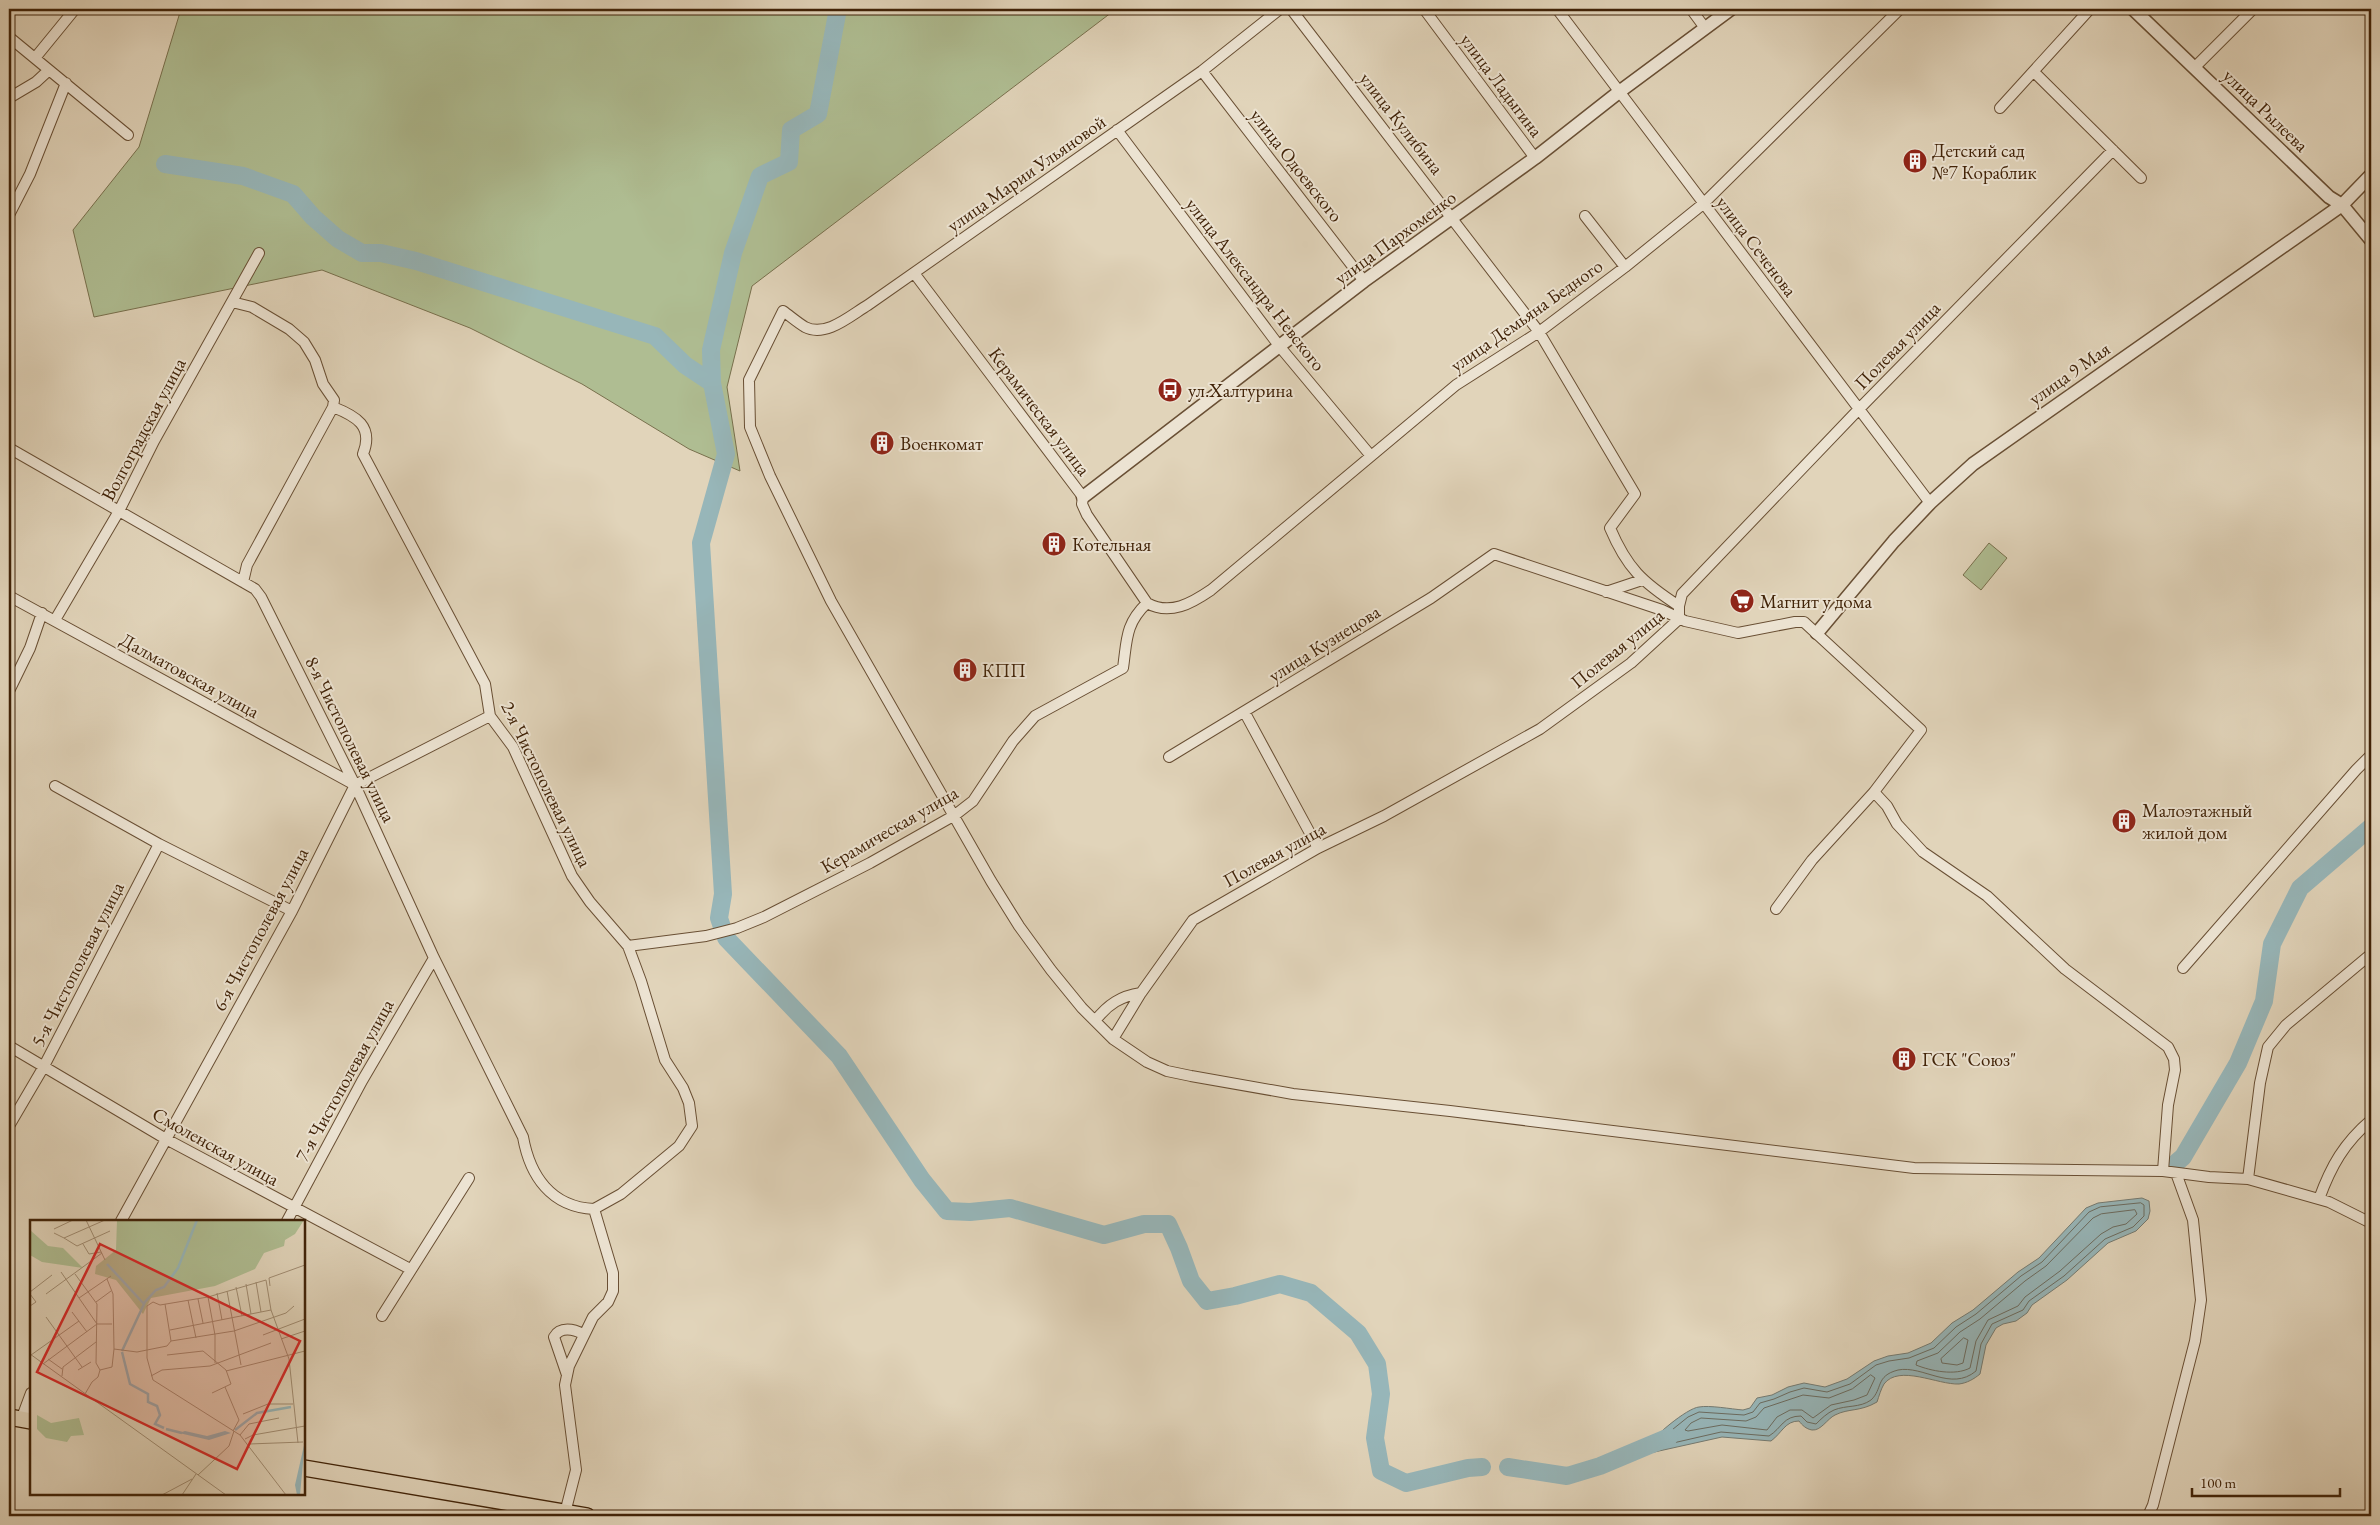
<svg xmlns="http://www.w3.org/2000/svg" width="2380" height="1525" font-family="'EB Garamond',serif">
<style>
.green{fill:#afbd92;stroke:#78704d}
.water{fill:#97b6b9;stroke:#757b72}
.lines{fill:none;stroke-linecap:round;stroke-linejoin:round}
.shore{stroke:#6c6c60;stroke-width:1}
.river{stroke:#97b6b9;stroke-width:18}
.minor-casing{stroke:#694f34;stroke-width:12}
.tertiary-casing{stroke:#694f34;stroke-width:15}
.primary-casing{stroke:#412308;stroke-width:18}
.minor{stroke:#ece3d2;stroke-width:10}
.tertiary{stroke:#ece3d2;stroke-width:12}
.primary{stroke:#e1d4ba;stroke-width:15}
.labels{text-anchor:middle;stroke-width:4;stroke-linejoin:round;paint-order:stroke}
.street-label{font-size:19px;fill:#412308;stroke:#ece3d2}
.poi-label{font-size:19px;fill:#412308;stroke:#ece3d2;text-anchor:start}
.inset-river{fill:none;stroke:#97b6b9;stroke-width:2.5}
.inset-road{fill:none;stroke:#a18d73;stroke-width:1}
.view{fill:#d62828;fill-opacity:0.15;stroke:#d62828;stroke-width:2.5}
.inset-edge{fill:none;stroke:#412308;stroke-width:2.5}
</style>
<rect width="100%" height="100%" fill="#e1d4ba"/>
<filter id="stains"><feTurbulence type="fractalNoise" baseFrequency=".004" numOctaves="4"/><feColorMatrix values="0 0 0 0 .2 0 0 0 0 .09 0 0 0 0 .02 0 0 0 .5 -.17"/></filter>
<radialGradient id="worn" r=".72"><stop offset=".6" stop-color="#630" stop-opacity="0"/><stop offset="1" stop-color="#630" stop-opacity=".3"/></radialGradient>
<path class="green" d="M181,9H1116L752,286L727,387L740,471L689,449L582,384L470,328L322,270L94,317L73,230L139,147Z
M1989,543L2007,558L1981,590L1963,575Z"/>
<path class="water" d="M2142,1198L2149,1201L2150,1211L2148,1219L2136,1231L2108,1243L2067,1280L2032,1305L2027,1313L2016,1321L2003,1324L1996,1328L1986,1345L1980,1374C1974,1379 1967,1383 1959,1384C1938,1385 1899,1364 1884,1384C1881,1389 1879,1396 1877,1402C1860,1412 1849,1408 1835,1415C1827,1419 1821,1431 1812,1430C1806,1429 1802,1425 1799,1421C1785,1421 1782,1433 1771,1441L1722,1437L1650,1453L1647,1448C1651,1438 1687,1408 1699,1407C1709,1405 1731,1409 1743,1410L1750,1408L1757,1398L1772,1395L1788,1387L1804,1383L1825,1387L1847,1379L1874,1361L1888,1356L1908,1353L1931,1343L1952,1323L1973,1310L2018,1272L2039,1258L2086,1208L2098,1203Z"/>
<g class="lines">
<path class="shore" d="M2141,1203L2144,1205V1216L2133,1227L2105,1239L2064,1276L2029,1301L2023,1310L1992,1324L1981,1344L1976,1371C1951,1392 1923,1365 1898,1370C1875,1376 1883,1389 1871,1400C1860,1408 1846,1405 1834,1410C1827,1413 1821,1419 1816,1424L1807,1422L1801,1416C1783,1416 1782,1428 1769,1436L1721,1432L1660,1446L1656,1445L1657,1442L1688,1417L1699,1412L1744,1415L1753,1412L1760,1403L1774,1399L1790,1392L1804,1388L1827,1392L1850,1384L1876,1365L1889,1361L1909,1358L1934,1348L1956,1327L1976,1314L2021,1276L2042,1262L2089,1212L2100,1207Z
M2135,1210L2137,1214L2126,1224L2113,1227L2101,1234L2060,1271L2025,1297L2018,1306L1988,1320L1976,1341L1970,1368C1955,1376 1931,1371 1916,1365L1917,1361L1938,1353L1960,1332L1980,1319L2025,1281L2046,1266L2093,1218L2101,1214Z
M1964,1338L1968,1340L1963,1363L1957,1365L1942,1363L1941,1359Z
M1871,1375L1875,1378L1867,1395L1854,1400L1831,1405L1813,1418L1802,1410H1790L1777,1417L1767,1430L1722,1425L1688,1431L1685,1430L1691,1423L1701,1418L1746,1421L1756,1417L1764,1408L1803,1395L1829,1398L1852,1389Z"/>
<path class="river" d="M165,164L243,176L293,194L313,217L338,239L362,253H381L416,261L655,336L685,365L712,383
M722,927L719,918L723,894L701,543L726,454L712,383L711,350L733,253L760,176L789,162L791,130L818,114L838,9
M726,938L839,1056L922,1180L947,1211L970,1212L1010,1208L1104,1235L1144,1224H1168L1179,1248L1191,1281L1207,1301L1235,1296L1280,1284L1311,1293L1358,1333L1377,1364L1381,1394L1375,1438L1381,1471L1406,1483L1468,1468L1482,1467
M2177,1162L2183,1157L2238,1063L2264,1001L2272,944L2300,888L2371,827
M1508,1467L1567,1476L1600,1466L1669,1437"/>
<defs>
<path id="minor" d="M1280,9L1202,71L868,305C851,315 826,338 805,327C798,323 790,316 783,311L749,380L750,427L770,476L831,601L991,881L1019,926L1051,970L1082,1008L1113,1039L1147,1062L1167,1071L1191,1076L1293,1094L1450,1111L1914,1168L2163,1171L2209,1177L2248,1179L2329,1202L2371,1223
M1291,9L1539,332L1635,494L1610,528C1627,568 1642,582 1679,606
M1424,9L1535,158
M1557,9L1930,503
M1691,9L1705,28
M9,37L128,135
M35,58L75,9
M2195,67L2253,9
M1202,71L1364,281
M2034,72L2141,178
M9,98L36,82L49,70
M2000,108L2090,9
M1117,130L1280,347L1371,456
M9,215L30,174L66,83
M1585,216L1625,267
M232,302L252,307L289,329L304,342L315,360L323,384L334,400L333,407L247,565L243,582
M333,407C356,416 374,426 363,454L485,684L490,716L513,747L572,876L590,902L628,946L641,981L665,1060L683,1088L689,1103L692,1126L679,1146L621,1194L594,1209
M9,448L255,589L261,597L355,785L434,958L523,1137C530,1176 551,1207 594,1209
M1606,592L1642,580
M9,596L355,785
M1147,603C1170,616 1192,603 1211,590L1456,385L1539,332L1625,267L1703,204L1900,9
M55,620L119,511L154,441L259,253
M9,691L30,648L42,613
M1245,713L1318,848
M1169,757L1431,598L1494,554L1662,610L1685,621L1738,633L1795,622H1804L1921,730L1874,792L1812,860L1776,909
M55,786L159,844L292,911
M1874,792L1887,806L1897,824L1923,852L1987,896L2065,969L2168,1047L2174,1059L2175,1070L2168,1105L2163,1171
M628,946L706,936L737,928L764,917L870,863L955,815L973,801L1013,741L1035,716L1123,668C1127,640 1125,624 1147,603L1087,515L1082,504L1083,497L914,273
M2183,968L2356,770L2371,755
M1095,1021C1108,1004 1121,996 1141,993
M1113,1039L1141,993L1193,920L1318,848L1384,816L1540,729L1631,663L1679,619V606L1682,594L1859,409L2113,150
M9,1046L166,1139L410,1269
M9,1126L43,1068L159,844
M2248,1179L2260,1083L2268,1047L2286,1025L2371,954
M2319,1199C2331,1166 2344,1143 2371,1120
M121,1221L292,911L355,785L490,716
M287,1221L362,1081L434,958
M382,1316L469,1178
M567,1375L554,1337C560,1326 574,1329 583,1334
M21,1420L31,1393
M565,1513L576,1470L565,1385L569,1366L593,1317L608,1302L613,1291V1273L594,1209
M2148,1516L2153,1505L2195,1341L2201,1300L2193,1220L2176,1173"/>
<path id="tertiary" d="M2133,9L2329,197L2342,205L2371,240
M1083,497L1364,281L1535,158L1619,92L1731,9
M1817,633L1894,541L1930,503L1973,464L2342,205L2371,175"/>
<path id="primary" d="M9,1417L31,1421
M304,1468L587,1516"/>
</defs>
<use href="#minor" class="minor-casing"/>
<use href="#tertiary" class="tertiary-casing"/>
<use href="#primary" class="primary-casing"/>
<use href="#minor" class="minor"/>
<use href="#tertiary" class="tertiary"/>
<use href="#primary" class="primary"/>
</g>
<defs>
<symbol id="building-disc" viewBox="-11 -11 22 22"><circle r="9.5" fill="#8f2418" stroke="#ece3d2"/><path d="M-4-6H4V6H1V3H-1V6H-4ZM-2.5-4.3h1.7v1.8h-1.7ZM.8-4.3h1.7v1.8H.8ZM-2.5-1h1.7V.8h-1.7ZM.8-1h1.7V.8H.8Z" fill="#fff"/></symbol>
<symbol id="bus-disc" viewBox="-11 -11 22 22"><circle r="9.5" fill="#8f2418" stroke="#ece3d2"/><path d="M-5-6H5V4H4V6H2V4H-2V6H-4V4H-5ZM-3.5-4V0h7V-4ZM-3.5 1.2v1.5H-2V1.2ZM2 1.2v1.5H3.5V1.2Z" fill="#fff"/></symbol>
<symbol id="supermarket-disc" viewBox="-11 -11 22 22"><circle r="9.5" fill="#8f2418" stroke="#ece3d2"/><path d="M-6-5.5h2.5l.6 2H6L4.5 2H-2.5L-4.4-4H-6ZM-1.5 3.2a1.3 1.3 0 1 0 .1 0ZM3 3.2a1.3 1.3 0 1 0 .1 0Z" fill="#fff"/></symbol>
</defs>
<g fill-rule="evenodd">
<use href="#building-disc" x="1901" y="147" width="28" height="28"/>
<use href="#bus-disc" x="1156" y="376" width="28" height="28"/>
<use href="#building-disc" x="868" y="429" width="28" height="28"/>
<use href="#building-disc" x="1040" y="530" width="28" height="28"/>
<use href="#supermarket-disc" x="1728" y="587" width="28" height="28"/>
<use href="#building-disc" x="951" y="656" width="28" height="28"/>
<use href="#building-disc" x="2110" y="807" width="28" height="28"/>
<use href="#building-disc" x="1890" y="1045" width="28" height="28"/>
</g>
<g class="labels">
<g class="street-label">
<text transform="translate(1502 85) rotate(53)" y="7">улица Ладыгина</text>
<text transform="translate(2266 110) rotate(44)" y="7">улица Рылеева</text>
<text transform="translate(1402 123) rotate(52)" y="7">улица Кулибина</text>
<text transform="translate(1297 165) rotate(52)" y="7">улица Одоевского</text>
<text transform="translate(1026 173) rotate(-35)" y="7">улица Марии Ульяновой</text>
<text transform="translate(1395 237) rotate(-36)" y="7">улица Пархоменко</text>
<text transform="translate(1757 246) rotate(53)" y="7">улица Сеченова</text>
<text transform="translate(1256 284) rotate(52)" y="7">улица Александра Невского</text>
<text transform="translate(1526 315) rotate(-35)" y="7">улица Демьяна Бедного</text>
<text transform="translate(1897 345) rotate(-46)" y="7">Полевая улица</text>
<text transform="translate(2069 373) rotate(-35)" y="7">улица 9 Мая</text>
<text transform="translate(1040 411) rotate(53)" y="7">Керамическая улица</text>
<text transform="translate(143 429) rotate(-62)" y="7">Волгоградская улица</text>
<text transform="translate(1324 643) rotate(-32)" y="7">улица Кузнецова</text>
<text transform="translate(1617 648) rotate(-39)" y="7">Полевая улица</text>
<text transform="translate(190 675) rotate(29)" y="7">Далматовская улица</text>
<text transform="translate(351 739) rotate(64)" y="7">8-я Чистополевая улица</text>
<text transform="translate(547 784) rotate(64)" y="7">2-я Чистополевая улица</text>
<text transform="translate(889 829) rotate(-30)" y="7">Керамическая улица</text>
<text transform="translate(1274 854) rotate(-29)" y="7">Полевая улица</text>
<text transform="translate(260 929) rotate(-62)" y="7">6-я Чистополевая улица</text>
<text transform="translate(77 964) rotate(-63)" y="7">5-я Чистополевая улица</text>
<text transform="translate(344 1080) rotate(-61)" y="7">7-я Чистополевая улица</text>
<text transform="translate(216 1146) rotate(29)" y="7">Смоленская улица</text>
</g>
<g class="poi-label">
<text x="1932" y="157">Детский сад<tspan x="1932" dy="22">№7 Кораблик</tspan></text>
<text x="1188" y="397">ул.Халтурина</text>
<text x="900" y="450">Военкомат</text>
<text x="1072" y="551">Котельная</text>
<text x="1760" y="608">Магнит у дома</text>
<text x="982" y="677">КПП</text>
<text x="2142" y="817">Малоэтажный<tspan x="2142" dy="22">жилой дом</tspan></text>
<text x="1922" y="1066">ГСК "Союз"</text>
</g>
</g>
<g transform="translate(30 1220)">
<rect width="275" height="275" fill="#e1d4ba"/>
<path d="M87,0H274L265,14L255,20L254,26L234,33L225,49L185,66L121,78L113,94L86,60L65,54L66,46L86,30ZM0,10L18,26L33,28L53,48L12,42L0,35ZM7,195L21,203L49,198L54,215L41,216L37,222L16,218L7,209Z" fill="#afbd92"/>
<path d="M155,211L177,216L195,211L201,213L179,220L149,213ZM275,221L270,275H267L265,265Z" fill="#97b6b9"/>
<path class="inset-river" d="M77,44L114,84M92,131L115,82L126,70L134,67L148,48L167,0M92,132L100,164L118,174V182L127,186L130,195L125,204L134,208M136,209L152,213M205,210L227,193L261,187"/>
<path class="inset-road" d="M56,0L75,40M24,9L43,0M24,13L34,18L75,0M34,18L47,26L80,11M53,24L59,34L71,32M31,52L67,104M45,54L67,84L66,143L70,150M226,62L231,92M216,64L221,94M240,66L239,58L275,45M206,67L212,96M197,71L211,145M0,72L22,55M187,73L192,100M0,74L6,82L0,86M16,74L72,33M178,77L185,115V143M49,78L81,56M168,79L173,103M158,80L166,118M66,82L81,71M42,92L57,112M16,97L52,147M140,110L241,90M233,115L275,99M251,119L275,111M141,121L204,111L256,93L264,86M84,129L107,132L137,126L141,121L135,84M0,134L196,275M1,135L49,101M137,135L173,131L196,150L201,164L182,173M18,139L32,149M13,144L67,104H82M48,150L61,142M70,150L82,147L84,129L83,74L77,59M196,151L275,131M32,156L33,147L66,122M121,156L132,150L180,146L241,123M195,167L209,200L203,211M55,174L62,162L68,157L70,150M213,194L238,184H263M210,215L219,204L249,198M215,219L223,215L275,206M219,224L273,222M168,255L199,226L204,211M132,275L162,259M152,275L166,254M256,275L210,215L123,160L117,138V86L123,82L130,85L178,77L236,60L241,90L259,139L268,223"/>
<path class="view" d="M70,24L270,121L207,249L7,152Z"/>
<rect width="275" height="275" class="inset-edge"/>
</g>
<rect width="2380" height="1525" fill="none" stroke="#e1d4ba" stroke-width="30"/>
<rect x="10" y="10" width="2360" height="1505" fill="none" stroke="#412308" stroke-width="2.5"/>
<rect x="15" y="15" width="2350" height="1495" fill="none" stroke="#412308"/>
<path d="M2192 1488v8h148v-8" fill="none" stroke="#412308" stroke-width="2.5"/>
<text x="2200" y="1488" font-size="15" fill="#412308" stroke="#ece3d2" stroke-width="4" paint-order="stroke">100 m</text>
<rect width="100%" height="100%" filter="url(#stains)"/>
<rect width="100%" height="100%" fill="url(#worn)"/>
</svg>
